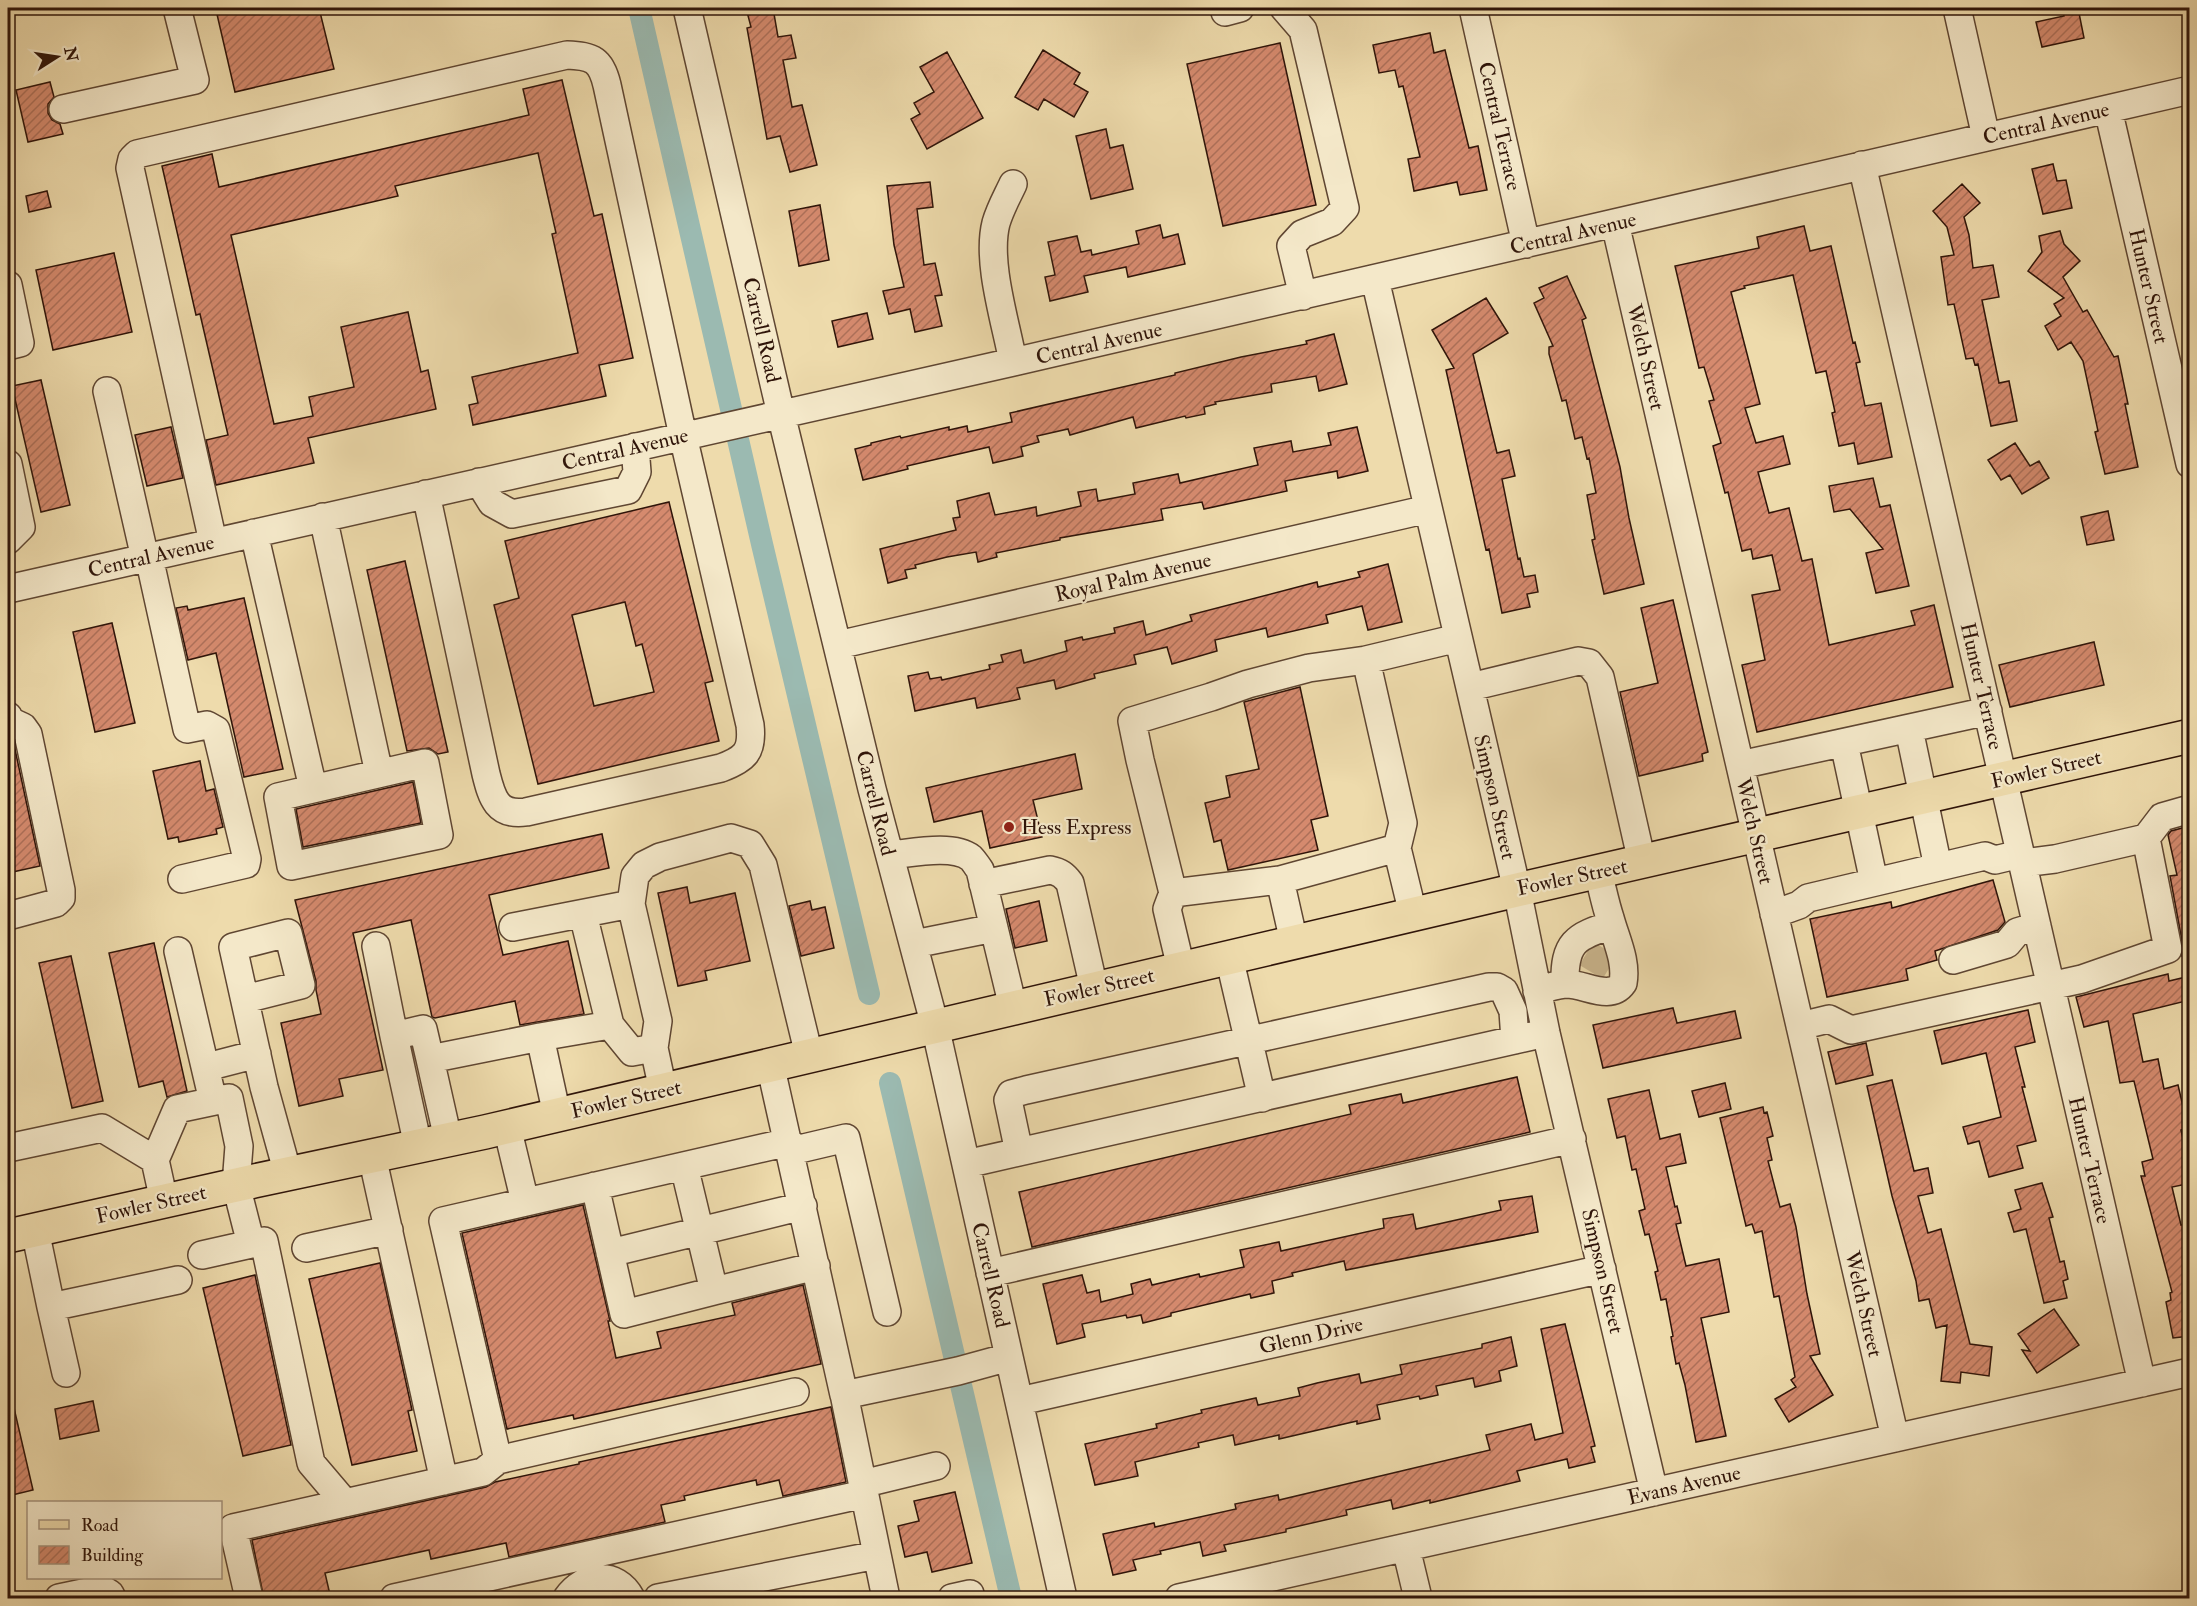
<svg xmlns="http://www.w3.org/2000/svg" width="2197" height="1606" font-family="'IM FELL Double Pica',serif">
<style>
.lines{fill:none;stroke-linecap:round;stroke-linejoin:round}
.canal{stroke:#9bbab1;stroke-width:22}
.building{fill:url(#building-hatch);stroke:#2f1409;stroke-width:1.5;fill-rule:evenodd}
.minor-tunnel{stroke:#c8b38b;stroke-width:27;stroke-dasharray:27 14;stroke-linecap:butt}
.minor-casing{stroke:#5f4632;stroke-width:30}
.major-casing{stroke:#2f1409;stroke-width:36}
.minor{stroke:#f4e8c9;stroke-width:27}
.major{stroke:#eedbac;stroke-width:33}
.poi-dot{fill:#8f2418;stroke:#f4e8c9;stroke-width:2}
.labels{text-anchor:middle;stroke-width:4.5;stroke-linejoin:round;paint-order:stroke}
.street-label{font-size:21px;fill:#2f1409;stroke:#f4e8c9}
.poi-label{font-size:21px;fill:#2f1409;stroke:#f4e8c9;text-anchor:start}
</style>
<defs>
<pattern id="building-hatch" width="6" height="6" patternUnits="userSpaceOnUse" patternTransform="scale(1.5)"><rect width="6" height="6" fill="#d58a6e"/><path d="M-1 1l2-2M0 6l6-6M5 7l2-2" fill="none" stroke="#ad7059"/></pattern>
</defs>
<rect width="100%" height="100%" fill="#eedbac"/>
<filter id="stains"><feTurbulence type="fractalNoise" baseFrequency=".00333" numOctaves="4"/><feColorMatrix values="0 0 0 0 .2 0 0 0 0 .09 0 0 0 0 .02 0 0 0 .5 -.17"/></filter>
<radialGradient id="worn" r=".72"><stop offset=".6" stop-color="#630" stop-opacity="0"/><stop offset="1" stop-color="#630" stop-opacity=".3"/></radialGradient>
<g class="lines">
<path class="canal" d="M639,8L762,544L869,994
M890,1083L1011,1598"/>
</g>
<path class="building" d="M226,8H319L334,69L235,92L216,10Z
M746,8H773L778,37L791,35L796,58L783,60L792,107L802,105L817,165L790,172L780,136L767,139L747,28L751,27Z
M2062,8H2078L2084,38L2042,47L2036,22L2064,16Z
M1430,33L1434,53L1445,50L1469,148L1478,146L1487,190L1460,195L1457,182L1414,191L1408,159L1420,157L1403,86L1399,87L1395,70L1379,73L1373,45Z
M1280,43L1316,205L1223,226L1187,64Z
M1043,50L1080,73L1074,84L1088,92L1074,117L1044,99L1038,110L1015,97Z
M947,52L983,118L927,149L911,119L920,114L914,103L934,92L920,67Z
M562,80L594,216L602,214L633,358L599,365L606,396L473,425L469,405L478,403L472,377L578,353L552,234L556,233L538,153L395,186L398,196L231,235L274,424L313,416L309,397L354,387L341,327L408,312L421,372L428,370L436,409L308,438L314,463L216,485L206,440L228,435L200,314L196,315L162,166L212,154L219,187L529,115L523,89Z
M50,82L54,97L48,104V113L52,120L60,124L63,134L28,142L16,90Z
M1106,129L1110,148L1123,145L1133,189L1091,199L1076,136Z
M2053,164L2057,181L2066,180L2072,208L2043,214L2032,169Z
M930,182L933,207L917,209L924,265L935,263L942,295L935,296L942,326L915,332L910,309L889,314L883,291L904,287L894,245L887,186Z
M1962,184L1980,203L1964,217L1969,235L1973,268L1993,265L1999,297L1982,300L1999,383L2009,381L2017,421L1991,426L1978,364L1975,365L1973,358L1966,359L1954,304L1948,305L1941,257L1954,255L1947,227L1933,211Z
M47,191L51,207L29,212L26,196Z
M820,205L829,260L799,266L789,211Z
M1160,225L1163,238L1178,234L1185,264L1128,277L1126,267L1084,276L1088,292L1050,301L1045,277L1055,275L1048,242L1077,236L1081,252L1091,250L1092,255L1139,244L1136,231Z
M1804,226L1810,251L1831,246L1853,343L1855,342L1860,362L1856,363L1865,406L1881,403L1892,457L1858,464L1854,443L1839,446L1832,413L1835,412L1826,371L1816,373L1793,275L1744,286L1745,288L1731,292L1760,404L1745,408L1756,443L1783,436L1790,464L1758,472L1769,513L1789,508L1802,561L1812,559L1829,645L1915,625L1911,611L1934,605L1953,687L1757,732L1742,665L1765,660L1752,595L1780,590L1772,555L1753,559L1751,549L1742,551L1728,492L1725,493L1713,446L1721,443L1709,401L1714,400L1704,367L1699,368L1675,266L1759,248L1757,237Z
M2060,231L2064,244L2080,261L2063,277L2083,312L2087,310L2114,357L2118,356L2128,404H2125L2138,467L2105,474L2095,432L2098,431L2083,361L2071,342L2058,350L2045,326L2061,316L2054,304L2064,298L2028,271L2042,252L2039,236Z
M114,253L132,332L53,350L36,270Z
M1567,276L1586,318L1582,320L1620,467L1629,518L1644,584L1604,594L1592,540L1595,539L1587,495L1596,493L1589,458L1587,459L1582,437L1575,439L1566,400L1562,401L1549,354V347L1553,346L1534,303L1544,298L1539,288Z
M1486,298L1508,333L1473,354L1497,453L1509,450L1515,476L1502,479L1518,559L1520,558L1524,577L1535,575L1538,592L1527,594L1530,607L1502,613L1489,549L1486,550L1446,370L1454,368L1432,330Z
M867,313L873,339L838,347L832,321Z
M1334,334L1347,384L1319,391L1316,376L1271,384L1272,392L1215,402L1216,404L1204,407L1205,414L1186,418L1185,416L1136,428L1133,417L1070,435L1068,429L1037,436L1039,442L1021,447L1023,456L993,463L989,447L907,466L908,469L863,480L855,449L871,445V443L900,436L901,438L949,427V430L967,426L968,432L1012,422L1010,413L1175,375V373L1241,357L1307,344L1306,341Z
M41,380L70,505L41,512L12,386Z
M171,427L183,478L147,486L135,435Z
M1357,427L1368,471L1338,478L1337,471L1285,481L1287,491L1204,509L1202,502L1161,509L1163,520L1060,538V540L996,553L997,557L978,562L976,552L947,557L915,565L916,568L905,570L907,578L888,583L880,549L956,530L953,518L960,517L957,501L989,493L995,515L1036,507L1037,516L1081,506L1078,492L1096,489L1098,501L1135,494L1133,483L1178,474L1180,483L1258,465L1254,448L1291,441L1293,452L1331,445L1328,433Z
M2015,443L2030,466L2039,461L2049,478L2022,494L2010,475L2001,480L1988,460Z
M1873,478L1880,507L1890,505L1909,586L1876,593L1866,553L1883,549L1850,509L1834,512L1829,486Z
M669,502L713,681L705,683L719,741L538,784L494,605L519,598L505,541ZM625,602L636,646L642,644L654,692L594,706L572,615Z
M2108,511L2114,540L2087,545L2081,517Z
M405,561L448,752L438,754L429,748L407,751L367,570Z
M1388,564L1402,622L1368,630L1362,606L1326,615L1328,623L1268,637L1266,628L1215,640L1217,651L1172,664L1167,647L1134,655L1136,664L1094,674L1095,678L1056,689L1054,680L1017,688L1020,699L977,708L975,698L915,711L908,676L928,672L930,679L941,677L942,680L990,669L989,665L1003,662L1001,655L1021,650L1024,663L1067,651L1065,641L1082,637L1083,640L1115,633L1114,628L1143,621L1146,635L1192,621L1190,615L1317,582L1318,587L1360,577L1358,572Z
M244,598L283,769L244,777L216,653L188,660L176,608L187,606L188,610Z
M1673,600L1708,752L1702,754L1703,761L1639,776L1620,692L1658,683L1641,608Z
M112,623L135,723L95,732L73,632Z
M2094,642L2104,685L2010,707L1999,665Z
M1300,687L1328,816L1311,820L1318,850L1228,870L1221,840L1214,842L1205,803L1230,797L1226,776L1259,769L1244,702Z
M8,737L13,740L40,866L8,873Z
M1075,754L1082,789L1033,800L1042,837L990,848L982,811L934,822L926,788Z
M200,761L206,791L214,789L223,827L216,829L217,834L179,842L178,837L168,839L153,771Z
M413,782L421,823L303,847L296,809Z
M2190,826V955L2182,956L2183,946L2170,876L2177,875L2168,835L2171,831Z
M602,834L609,868L489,895L503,955L568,941L584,1014L520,1025L515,1001L435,1018L432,1017L411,920L353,933L383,1070L339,1079L343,1096L299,1106L281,1023L321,1014L316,990V981L295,900Z
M1993,880L2005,922L1998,930L1935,951L1937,960L1906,969L1908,980L1827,997L1810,919L1891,902L1892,908Z
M687,887L690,903L735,893L750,961L705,971L707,980L678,986L658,893Z
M810,901L812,910L825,907L834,948L801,956L789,906Z
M1039,901L1047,941L1015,948L1006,909Z
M154,943L187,1091L167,1097L163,1081L139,1087L109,953Z
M71,956L103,1101L72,1108L39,963Z
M2168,974L2169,981L2190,976V1000L2133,1014L2143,1062L2158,1059L2164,1089L2178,1085L2188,1128L2181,1130L2190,1172L2185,1174L2187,1184L2172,1187L2181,1225L2190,1223V1336L2173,1338L2166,1302L2171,1300L2170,1293L2172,1292L2141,1176H2145L2142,1162L2153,1159L2134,1081L2120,1083L2108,1021L2084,1027L2076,997Z
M1673,1008L1677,1023L1735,1011L1741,1038L1603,1068L1593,1025Z
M2028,1010L2035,1042L2015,1047L2025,1087H2022L2036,1141L2017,1146L2023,1168L1989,1177L1979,1141L1968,1144L1963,1127L2001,1117L1986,1053L1942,1064L1934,1031Z
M1866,1043L1873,1075L1836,1084L1828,1052Z
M1517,1077L1530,1132L1032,1247L1019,1192L1351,1114L1349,1105L1401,1094L1403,1103Z
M1892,1080L1914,1171L1928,1168L1933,1193L1918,1196L1928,1233L1941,1229L1970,1344L1992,1347L1989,1376L1961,1372L1960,1383L1941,1381L1947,1325L1936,1328L1929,1299L1919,1301L1916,1281L1892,1196L1867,1086Z
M1725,1083L1731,1109L1699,1117L1692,1091Z
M1649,1090L1660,1139L1680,1134L1686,1163L1666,1167L1675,1207L1677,1206L1681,1223L1676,1224L1686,1266L1719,1259L1729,1312L1701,1318L1726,1436L1696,1442L1685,1385L1679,1363L1676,1364L1671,1337L1673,1336L1666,1299L1661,1300L1655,1272L1658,1271L1649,1234L1645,1235L1639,1211L1645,1209L1636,1169L1632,1170L1625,1136L1617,1138L1608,1099Z
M1763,1107L1764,1113L1767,1112L1773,1136L1767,1138L1772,1160L1768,1161L1780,1207L1790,1204L1796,1227L1807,1294L1820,1354L1810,1356L1833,1395L1789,1422L1775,1399L1796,1387L1791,1380L1795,1377L1779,1296L1774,1297L1762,1231L1755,1233L1752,1224L1746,1226L1720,1118Z
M2042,1183L2053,1217L2049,1218L2060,1262L2064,1261L2068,1279L2063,1281L2067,1298L2044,1303L2026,1229L2014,1232L2008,1213L2021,1209L2015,1190Z
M1532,1196L1538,1232L1346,1270L1344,1261L1292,1273L1293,1276L1272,1281L1274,1293L1251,1298L1250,1294L1171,1313V1316L1143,1323L1141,1315L1127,1318L1126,1315L1082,1324L1085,1337L1057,1344L1043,1284L1082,1275L1087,1293L1099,1290L1101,1302L1133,1294L1131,1284L1150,1279L1152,1285L1199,1274L1200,1277L1244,1267L1240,1250L1279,1242L1281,1251L1384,1228L1383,1219L1413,1214L1416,1229L1501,1210L1499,1201Z
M583,1205L610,1321H608L616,1358L661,1348L657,1332L735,1315L732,1303L803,1285L821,1364L574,1419L573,1415L507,1429L462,1233Z
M380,1263L412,1410L408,1411L417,1451L352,1465L309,1279Z
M255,1275L291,1445L243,1456L203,1288Z
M2054,1309L2079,1345L2037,1373L2022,1350L2030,1351L2018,1334Z
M1565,1324L1595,1446L1591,1447L1595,1462L1569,1468L1567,1459L1517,1471L1520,1481L1430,1503V1500L1393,1509L1391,1500L1346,1510L1347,1515L1286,1529V1532L1224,1545L1226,1551L1203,1556L1200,1542L1160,1551L1161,1554L1133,1560L1136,1570L1113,1575L1103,1534L1154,1523L1155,1527L1236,1509L1235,1504L1278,1495L1279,1500L1490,1450L1486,1435L1531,1424L1535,1440L1563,1433L1541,1329Z
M1511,1337L1517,1366L1499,1371L1501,1381L1475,1387L1473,1378L1436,1386L1438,1395L1420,1399L1419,1396L1377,1405L1380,1419L1357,1424V1421L1279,1439V1435L1235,1445L1233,1435L1198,1443L1199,1447L1135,1462L1138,1476L1095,1485L1085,1444L1157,1428L1156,1424L1202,1413L1201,1410L1256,1398L1258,1405L1300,1396L1298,1388L1317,1383L1359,1374L1361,1383L1402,1374L1400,1365L1482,1348V1344Z
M93,1401L99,1431L60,1439L55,1409Z
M831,1407L846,1482L783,1496L779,1480L757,1485L756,1480L684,1496L685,1500L661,1505L665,1522L509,1557L506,1543L431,1559L429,1550L325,1573L331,1599H264L252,1540L486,1487L495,1482L579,1464V1462Z
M14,1408L33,1490L8,1496V1409Z
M955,1492L972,1563L932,1572L927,1552L905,1557L898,1526L919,1521L914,1501Z"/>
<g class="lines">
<path class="minor-tunnel" d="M1591,972L1605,949"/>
<defs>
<path id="minor" d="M687,8L781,414L872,789L935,1026L1063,1598
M1284,8L1303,30L1345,208L1332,222L1302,234L1291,246L1303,296
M1473,8L1526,244
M1957,8L1986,137
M1225,12L1240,8
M63,109L195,80L177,8
M2108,109L2190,464
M1862,165L2142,1383
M1013,184C1007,197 1000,209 996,223C986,262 1006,323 1013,362
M1615,223L1895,1438
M1375,279L1517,890L1546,1033L1654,1492
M8,285L20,343L8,346
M107,391L145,558
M8,464L21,527L8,540
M479,482L492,503L512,514L628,490L637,472L635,447
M323,517L379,773
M254,533L313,788
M213,542L130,168L132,159L137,154L567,55C593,56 601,60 607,85L683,436L750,725C753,752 745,759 721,768L526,812C497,816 492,798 486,774L426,494
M149,557L187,729L207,725L216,730L247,859L246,864L182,879
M8,589L1013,362L2190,90
M838,645L1428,509
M1470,687L1578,661L1589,663L1600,677L1642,862
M8,716V720L23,727L28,734L61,890V898L56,903L8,916
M1909,729L1938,867
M1844,743L1874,882
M425,763L439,835L291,866L278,797Z
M1740,765L1988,711
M2146,838L2162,817L2190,809
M890,855C912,853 953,844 971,858C974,861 977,866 980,870L1013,1007
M1280,880L1294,942
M983,884L1050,870C1060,872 1064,875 1070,883L1094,988
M1173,893L1140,760L1132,721L1211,697L1248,684L1309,668L1366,660
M583,914L610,1025
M1413,914L1397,848L1403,823L1366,660L1458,638
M1774,914L1799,905L1808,898L1985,856L1995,860L2020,854
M513,927L631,904
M914,944L994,928
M376,946L394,1036L423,1029L430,1059L540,1037
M178,951L213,1101
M1229,957L1262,1098
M1953,960L2007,944L2017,932L2037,926
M1181,968L1167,909L1173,893L1280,880L1397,848
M1565,984C1564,943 1575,936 1612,925
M1537,991C1546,988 1556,985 1565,984C1584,983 1610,1002 1623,983C1627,961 1616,940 1610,918C1605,903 1602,887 1598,872
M245,999L301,985L288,933L233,947L264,1087L288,1174
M1800,1026L1829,1019L1851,1030L2082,979L2168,949L2146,838L2055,859L2022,863
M394,1036L418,1146
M430,1059L448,1139
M770,1064L844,1395L958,1371L1009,1357
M207,1067L257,1054
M663,1090L654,1048L658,1021L631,904L635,876L644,865L660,857L731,838L750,844L763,865L809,1055
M557,1115L540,1037L610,1025L632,1052L654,1048
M507,1127L525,1202
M789,1142L443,1221L498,1460L795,1392
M8,1148L102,1128L155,1160
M791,1151L846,1138L887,1312
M1019,1152L1008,1100L1011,1094L1026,1090L1489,987H1497L1504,991L1513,1011L1515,1040
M372,1156L444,1481
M966,1164L1532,1036
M595,1186L624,1314L714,1291L684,1166
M164,1201L155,1160L177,1109L229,1098L239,1146L236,1185L251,1244L202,1255
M35,1230L51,1307
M251,1244L264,1241L311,1463L345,1503
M306,1248L389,1230
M610,1253L803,1206
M990,1273L1572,1139
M714,1291L816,1266
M66,1373L51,1307L178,1280
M844,1394L886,1598
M1020,1401L1602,1269
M862,1484L936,1466
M1406,1548L1418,1598
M59,1598L102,1589L110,1594L112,1598
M249,1598L233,1528L483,1472L498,1460
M394,1598L864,1494
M567,1598C584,1574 616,1570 631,1598
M658,1598L877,1555
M952,1598L970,1594
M1179,1598L2190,1372"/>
<path id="major" d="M8,1236L254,1181L485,1132L1517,890L2190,736"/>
</defs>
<use href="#minor" class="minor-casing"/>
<use href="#major" class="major-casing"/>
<use href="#minor" class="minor"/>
<use href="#major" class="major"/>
</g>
<circle class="poi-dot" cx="1009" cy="827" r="6"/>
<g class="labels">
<g class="street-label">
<text transform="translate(2046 123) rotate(-13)" y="7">Central Avenue</text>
<text transform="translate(1500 126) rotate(77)" y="7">Central Terrace</text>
<text transform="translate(1573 233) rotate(-13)" y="7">Central Avenue</text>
<text transform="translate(2149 286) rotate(77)" y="7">Hunter Street</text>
<text transform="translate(762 330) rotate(77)" y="7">Carrell Road</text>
<text transform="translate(1099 343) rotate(-13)" y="7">Central Avenue</text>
<text transform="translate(1646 357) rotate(77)" y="7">Welch Street</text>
<text transform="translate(625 449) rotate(-13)" y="7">Central Avenue</text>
<text transform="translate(151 556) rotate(-13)" y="7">Central Avenue</text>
<text transform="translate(1133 577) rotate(-13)" y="7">Royal Palm Avenue</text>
<text transform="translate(1982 686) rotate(77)" y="7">Hunter Terrace</text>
<text transform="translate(2046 769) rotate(-13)" y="7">Fowler Street</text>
<text transform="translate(1495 797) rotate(77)" y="7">Simpson Street</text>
<text transform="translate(876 803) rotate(76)" y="7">Carrell Road</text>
<text transform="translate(1755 831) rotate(77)" y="7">Welch Street</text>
<text transform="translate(1572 877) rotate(-12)" y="7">Fowler Street</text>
<text transform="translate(1099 987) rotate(-13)" y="7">Fowler Street</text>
<text transform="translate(626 1099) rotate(-13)" y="7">Fowler Street</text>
<text transform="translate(2090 1160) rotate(77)" y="7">Hunter Terrace</text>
<text transform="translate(151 1204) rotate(-13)" y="7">Fowler Street</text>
<text transform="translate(1603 1271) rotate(77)" y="7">Simpson Street</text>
<text transform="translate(991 1275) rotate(77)" y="7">Carrell Road</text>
<text transform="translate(1864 1304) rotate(77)" y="7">Welch Street</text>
<text transform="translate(1311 1335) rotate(-13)" y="7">Glenn Drive</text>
<text transform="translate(1684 1485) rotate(-13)" y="7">Evans Avenue</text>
</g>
<g class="poi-label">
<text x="1021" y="834">Hess Express</text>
</g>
</g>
<rect width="2197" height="1606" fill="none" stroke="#eedbac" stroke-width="30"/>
<rect x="9" y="9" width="2179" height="1588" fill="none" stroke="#2f1409" stroke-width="3"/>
<rect x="15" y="15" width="2167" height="1576" fill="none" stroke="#2f1409" stroke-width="1.5"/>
<rect x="27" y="1501" width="195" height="78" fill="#f4e8c9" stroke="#a5937c" stroke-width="1.5"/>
<rect x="39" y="1520" width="30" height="9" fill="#eedbac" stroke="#a5937c" stroke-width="1.5"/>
<text x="81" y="1531" font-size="18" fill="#2f1409">Road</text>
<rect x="39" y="1546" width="30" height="18" fill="url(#building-hatch)" stroke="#a5937c" stroke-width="1.5"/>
<text x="81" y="1561" font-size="18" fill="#2f1409">Building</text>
<g transform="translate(57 57) rotate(78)" stroke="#f4e8c9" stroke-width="4.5" paint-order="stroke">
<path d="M0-4.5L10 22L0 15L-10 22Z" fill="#2f1409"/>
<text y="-9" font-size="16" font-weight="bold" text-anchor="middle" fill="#2f1409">N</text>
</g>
<rect width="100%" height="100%" filter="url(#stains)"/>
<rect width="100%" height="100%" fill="url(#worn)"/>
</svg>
